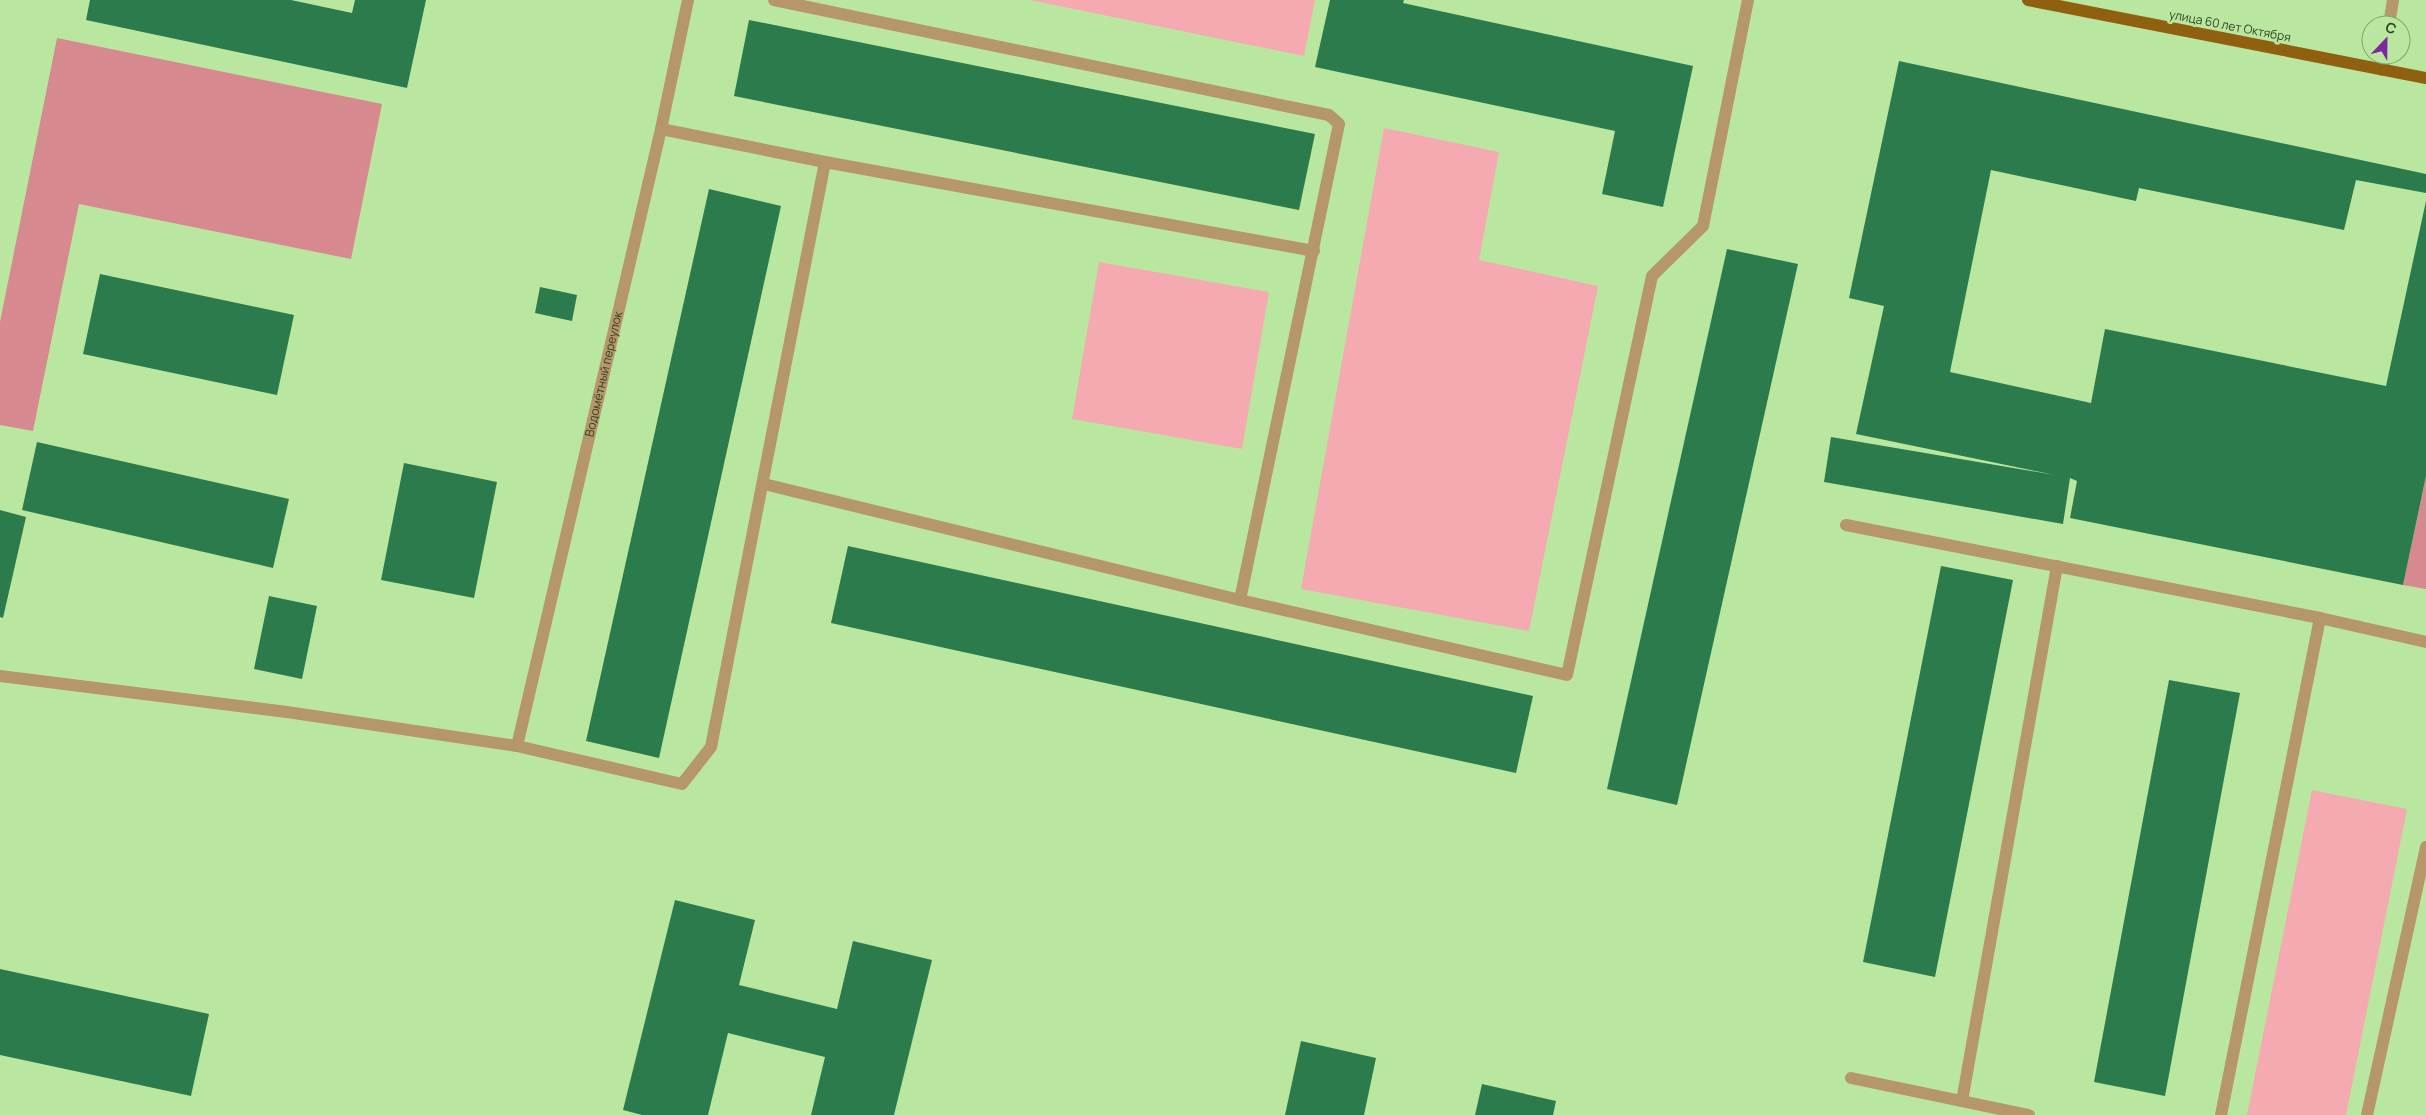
<svg xmlns="http://www.w3.org/2000/svg" width="2426" height="1115" font-family="Manrope,sans-serif">
<style>
.green{fill:#f4aab0}
.forest{fill:#d78990}
.building{fill:#2c7b4c}
.lines{fill:none;stroke-linecap:round;stroke-linejoin:round}
.minor{stroke:#b6966b;stroke-width:12}
.major{stroke:#8e6010;stroke-width:12}
.labels{text-anchor:middle;stroke-width:5;stroke-linejoin:round;paint-order:stroke}
.street-label{font-size:12px;fill:#304225;stroke:#bae79f}
</style>
<rect width="100%" height="100%" fill="#bae79f"/>
<path class="green" d="M1030,0H1315L1304,56Z
M1384,128L1499,152L1479,260L1598,286L1529,631L1301,589Z
M1099,262L1269,292L1242,449L1072,419Z
M2312,790L2407,809L2346,1115H2247Z"/>
<path class="forest" d="M57,38L382,104L351,259L79,204L33,431L0,425V322Z
M2426,476V589L2403,585Z"/>
<path class="building" d="M90,0H291L352,13L355,0H426L407,88L86,20Z
M1330,0H1404L1403,3L1693,66L1663,207L1602,194L1615,131L1315,67Z
M749,20L1315,134L1299,210L734,96Z
M1899,61L2426,174V193L2356,180L2344,230L2139,188L2136,201L1991,170L1950,372L2091,403L2105,329L2386,386L2426,201V476L2403,585L2070,518L2077,481L2070,478L2063,524L1824,482L1831,437L2055,475L1856,434L1884,306L1849,298Z
M709,189L781,206L659,758L586,741Z
M1727,249L1798,264L1677,805L1607,789Z
M100,274L294,315L277,395L83,354Z
M540,287L577,295L572,321L535,313Z
M37,442L289,499L273,568L22,510Z
M404,463L497,482L474,598L381,580Z
M0,510L26,517L3,618L0,617Z
M848,546L1533,696L1516,773L831,623Z
M1941,566L2013,580L1935,977L1863,962Z
M269,596L317,606L302,679L254,669Z
M2169,680L2240,693L2165,1096L2094,1082Z
M675,900L755,920L739,985L837,1009L853,941L932,960L894,1115H811L825,1057L728,1033L708,1115H642L623,1110Z
M0,969L209,1014L191,1096L0,1055Z
M1301,1041L1376,1058L1364,1115H1285Z
M1482,1084L1556,1101L1553,1115H1475Z"/>
<g class="lines">
<g class="minor">
<path d="M774,0L1329,115L1339,124L1240,600"/>
<path d="M2389,25L2393,0"/>
<path d="M2382,70L2385,55"/>
<path d="M825,162L1314,251"/>
<path d="M764,484L1240,600L1567,675L1652,276L1703,226L1748,0"/>
<path d="M1846,525L2320,618L2426,642"/>
<path d="M0,676L287,712L517,746L682,784L711,747L825,162L661,129"/>
<path id="s1" d="M517,746L661,129L688,0"/>
<path d="M1851,1078L2029,1115"/>
<path d="M1962,1101L2057,566"/>
<path d="M2221,1115L2320,618"/>
<path d="M2367,1115L2426,847"/>
</g>
<path class="major" d="M2028,0L2426,78"/>
</g>
<g class="labels">
<g class="street-label">
<text transform="translate(2230 26) rotate(11)" y="4">улица 60 лет Октября</text>
<text dy="4" stroke="none"><textPath href="#s1" startOffset="382">Водомётный переулок</textPath></text>
</g>
</g>
<g transform="translate(2386 40) rotate(22)"><circle r="24" fill="#bae79f" stroke="#83a56e"/>
<path d="M0-4L9 19L0 12L-9 19Z" fill="#7a2a9b"/>
<text y="-8" font-size="14" font-weight="bold" text-anchor="middle" fill="#304225">С</text>
</g>
</svg>
